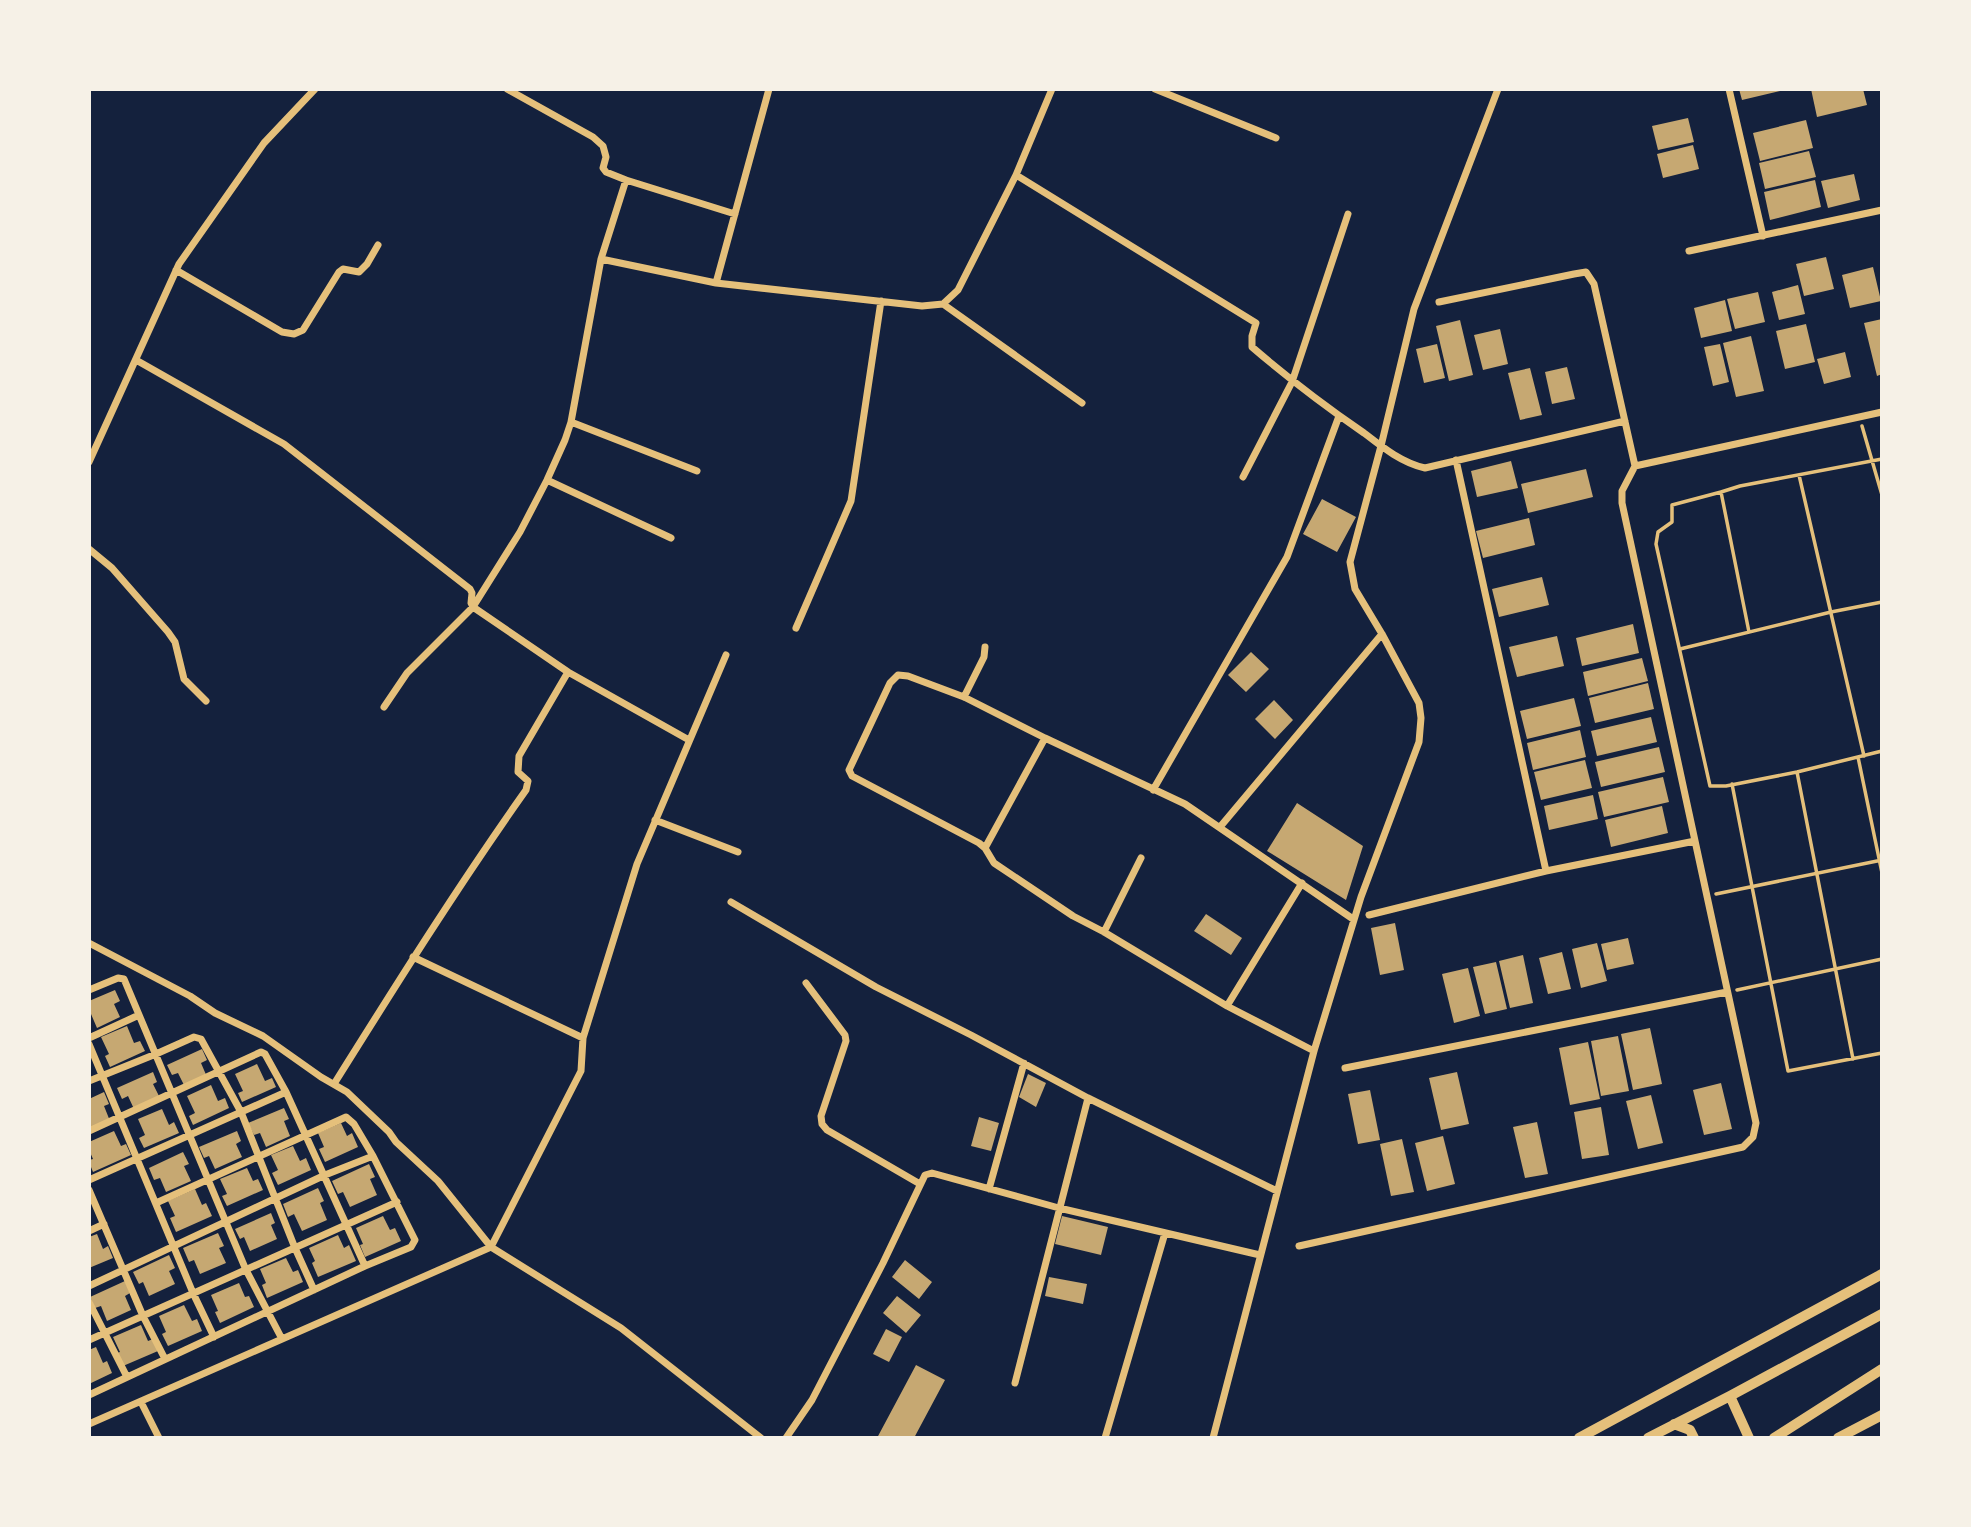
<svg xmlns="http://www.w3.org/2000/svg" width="1971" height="1527" font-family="Poppins,sans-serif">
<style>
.building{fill:#c6a872}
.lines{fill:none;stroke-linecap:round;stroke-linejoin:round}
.path{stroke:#e5c07b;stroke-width:3.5}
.minor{stroke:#e5c07b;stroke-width:7}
.tertiary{stroke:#e5c07b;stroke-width:10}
.secondary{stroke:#e5c07b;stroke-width:10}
</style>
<rect width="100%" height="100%" fill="#14213d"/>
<path class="building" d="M1739,89H1784V90L1742,100Z
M1811,89H1863L1867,105L1817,117Z
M1688,118L1694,142L1658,150L1652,126Z
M1806,120L1813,148L1760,161L1753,133Z
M1693,145L1699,169L1663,178L1657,154Z
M1809,151L1816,177L1765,189L1759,163Z
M1854,174L1860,200L1828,208L1821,181Z
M1815,180L1821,207L1770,220L1764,192Z
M1826,257L1834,289L1804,296L1796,264Z
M1873,267L1881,301L1850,308L1842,275Z
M1798,285L1805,314L1779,320L1772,292Z
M1758,292L1765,322L1735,329L1727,299Z
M1725,300L1732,331L1701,338L1694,308Z
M1882,319V374L1877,376L1864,323Z
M1460,320L1473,375L1449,381L1436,326Z
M1806,324L1815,362L1785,369L1776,331Z
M1500,329L1508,364L1483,370L1474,335Z
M1751,336L1764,391L1736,397L1723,343Z
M1437,344L1445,378L1424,383L1416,349Z
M1720,344L1729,382L1713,386L1704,347Z
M1845,352L1851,377L1824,384L1817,359Z
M1567,367L1575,399L1552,404L1545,372Z
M1530,368L1542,415L1520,420L1508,373Z
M1511,461L1518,488L1477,497L1471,471Z
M1586,469L1593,497L1528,513L1521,484Z
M1322,499L1356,517L1337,552L1303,534Z
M1529,518L1535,545L1483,558L1476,531Z
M1542,577L1549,605L1499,617L1492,589Z
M1633,624L1639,653L1582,666L1576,638Z
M1557,636L1564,666L1517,677L1509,647Z
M1251,652L1269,669L1246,692L1228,675Z
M1642,658L1648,681L1588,696L1583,672Z
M1648,683L1654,709L1595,723L1589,698Z
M1574,698L1581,726L1527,739L1520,711Z
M1274,700L1293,720L1275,739L1255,719Z
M1651,717L1657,742L1597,756L1591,731Z
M1580,730L1586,757L1533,770L1527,743Z
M1659,747L1665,772L1601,787L1595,762Z
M1585,760L1592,788L1541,800L1534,772Z
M1663,777L1669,802L1604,817L1598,792Z
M1593,795L1598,819L1549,830L1544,806Z
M1297,803L1363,846L1346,900L1267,851Z
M1662,806L1668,833L1611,847L1605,820Z
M1206,914L1242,938L1231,955L1194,931Z
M1395,923L1404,970L1380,975L1371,928Z
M1628,938L1634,964L1607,970L1601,944Z
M1597,943L1607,981L1581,988L1572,949Z
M1562,952L1571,989L1548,994L1539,958Z
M1523,955L1533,1003L1510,1008L1499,961Z
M1496,962L1507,1009L1485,1014L1473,967Z
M1468,968L1480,1016L1454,1023L1442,974Z
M115,990L120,1001L114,1004L120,1017L97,1028L91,1014L89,1015V1001Z
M127,1026L134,1043L140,1041L145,1051L110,1067L105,1056L109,1054L101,1037Z
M1650,1028L1662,1084L1633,1090L1621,1034Z
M1618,1036L1629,1091L1601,1096L1591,1041Z
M1588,1042L1600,1099L1570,1105L1559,1048Z
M202,1049L207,1060L201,1063L207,1077L185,1087L178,1073L172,1075L167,1065Z
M257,1064L265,1081L272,1078L276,1087L242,1102L238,1093L243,1091L235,1074Z
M153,1072L157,1082L153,1084L160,1098L134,1109L128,1096L122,1099L117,1088Z
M1457,1072L1469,1124L1441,1130L1429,1078Z
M1028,1074L1046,1083L1036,1107L1019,1097Z
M1721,1083L1732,1129L1704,1135L1693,1090Z
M211,1085L218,1101L225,1098L229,1108L193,1125L189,1116L195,1113L187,1096Z
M1370,1090L1380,1140L1358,1144L1348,1094Z
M104,1092L109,1104L104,1106L110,1121L89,1130V1099Z
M1651,1095L1663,1143L1638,1149L1626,1101Z
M1601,1107L1609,1155L1582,1159L1574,1112Z
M284,1108L289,1119L284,1121L290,1136L266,1147L260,1133L254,1135L248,1123Z
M162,1109L169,1125L174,1122L179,1133L144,1148L139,1138L145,1135L138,1119Z
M979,1117L999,1123L991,1151L971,1146Z
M1537,1122L1548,1174L1525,1178L1513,1127Z
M341,1123L347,1136L352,1133L358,1147L325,1162L319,1149L324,1147L318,1133Z
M114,1131L121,1146L126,1144L131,1155L93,1172L89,1162V1160L93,1159L89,1150V1142Z
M237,1131L241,1141L236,1144L242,1157L215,1169L209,1156L204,1158L199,1147Z
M1443,1136L1455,1184L1427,1191L1415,1143Z
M1402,1139L1414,1192L1391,1196L1380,1144Z
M293,1146L300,1161L306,1158L311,1170L278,1185L272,1173L278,1170L271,1155Z
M183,1152L189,1164L184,1166L191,1181L166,1192L160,1178L154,1180L149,1168Z
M369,1164L375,1177L370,1179L377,1195L350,1207L343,1192L338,1194L332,1181Z
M247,1168L253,1181L258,1179L263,1190L227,1206L222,1196L227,1194L220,1179Z
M318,1188L324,1201L320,1203L327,1220L302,1231L294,1214L288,1217L283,1204Z
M195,1189L202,1205L206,1203L212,1216L176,1232L170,1218L175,1216L168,1201Z
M271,1213L275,1223L271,1225L277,1239L250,1251L244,1237L240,1239L235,1229Z
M383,1216L390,1230L395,1228L401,1241L365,1257L360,1245L363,1244L356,1228Z
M1062,1216L1108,1227L1101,1255L1055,1244Z
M218,1233L224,1246L219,1248L226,1263L200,1274L194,1260L189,1262L183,1248Z
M97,1234L103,1249L108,1246L113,1258L89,1268V1237Z
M338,1235L344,1248L349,1245L356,1261L318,1277L312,1263L315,1261L309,1248Z
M169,1255L175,1268L169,1271L175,1284L149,1296L143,1282L139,1284L133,1272Z
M286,1258L293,1272L298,1270L303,1282L267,1298L262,1285L266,1283L260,1269Z
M905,1260L932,1282L919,1299L892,1277Z
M1049,1277L1087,1284L1083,1304L1045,1296Z
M125,1281L130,1293L125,1296L131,1310L107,1321L101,1306L95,1308L90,1297Z
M239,1283L245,1297L249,1296L254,1307L220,1323L215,1312L218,1311L211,1295Z
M897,1296L921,1315L906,1333L883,1313Z
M184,1305L192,1321L197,1319L202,1331L168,1346L162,1334L166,1332L159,1316Z
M141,1325L148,1341L153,1339L158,1351L123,1366L117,1353L120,1352L113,1337Z
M886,1329L902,1337L889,1362L873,1354Z
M96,1347L103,1363L107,1361L112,1373L89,1384V1350Z
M916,1365L945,1380L914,1438H877Z"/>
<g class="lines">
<path class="path" d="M1862,426L1882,495
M1799,475L1864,756
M1721,492L1672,505V522L1658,532L1656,544L1710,786H1726L1797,772L1882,751
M1749,632L1721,492L1740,486L1882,459
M1680,649L1831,612L1882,602
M1858,757L1882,873
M1797,772L1853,1059
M1732,784L1788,1071L1882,1053
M1716,894L1882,860
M1737,990L1882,959"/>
<path class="minor" d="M507,89L593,137L603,146L606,157L603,168L606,172L626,180
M769,89L716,283L922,306L943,304L958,290L1016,175L1052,89
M1155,89L1276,138
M1729,89L1763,236
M1016,175L1256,323L1252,336V347C1288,378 1325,406 1364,433C1382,447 1402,463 1425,468L1625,421
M1689,251L1882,210
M601,259L626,180L735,214
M176,270L282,332L294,334L303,330L339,272L343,269L359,272L367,264L378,245
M943,304L1082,403
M136,360L284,444L470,589L472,593L471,603L473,607L568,672L689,740
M571,422L697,471
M1456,460L1546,871
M89,462L179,264L264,143L315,89
M1635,466L1882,412
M1243,477L1292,382L1348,214
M547,480L671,538
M89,549L112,568L168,632L175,642L184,679L206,701
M796,628L851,501L881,301
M964,697L984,657L985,647
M384,707L407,673L473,607L520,532L547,480L565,440L571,422L601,259L716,283
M1153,790L1287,557L1339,416
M655,820L738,852
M1220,827L1382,634
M985,848L1045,738
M731,902L876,987L971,1035L1088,1098L1277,1191
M1369,915L1546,871L1695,841
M1104,932L1141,858
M89,943L190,996L215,1013L263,1036L321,1077L347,1092L389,1132L396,1142L438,1181L491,1247L621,1328L761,1438
M413,957L583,1038
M806,983L845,1035L846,1041L821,1116L822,1124L827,1130L920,1184
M89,990L118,978L124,979L246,1270L282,1339
M1227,1006L1302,883
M89,1038L139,1015
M89,1044L193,1293L214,1337
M1314,1051L1227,1006L1104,932L1073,916L994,863L985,848L979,843L852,776L849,770L890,683L898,675L908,676L964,697L1045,738L1185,804L1353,919
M1345,1068L1727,992
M89,1081L156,1054L194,1037L201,1039L241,1112L295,1248L314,1290
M334,1084C396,985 458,886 526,790L528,781L518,772L519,756L568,672
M89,1131L261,1052L265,1054L286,1092L365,1266
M89,1180L286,1092
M989,1189L1024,1063
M89,1190L143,1316L165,1359
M89,1231L104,1224
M1299,1246L1743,1147L1753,1137L1756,1123L1622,503V491L1635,466L1594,284L1586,272L1574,274L1439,302
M89,1286L325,1175L373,1156
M89,1302L127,1377
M89,1340L397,1202
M1015,1383L1088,1098
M89,1395L365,1266L411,1247L415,1240L373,1156L354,1124L346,1117L156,1203
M141,1402L159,1438
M89,1424L491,1247L581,1071L583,1038L637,864L726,655
M786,1438L812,1400L883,1263L925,1175L932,1173L1059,1208L1260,1255
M1105,1438L1165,1233
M1213,1438L1314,1051L1361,897L1419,742L1421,718L1419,703L1382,634L1355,589L1350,562L1381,446L1414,309L1498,89"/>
<path class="tertiary" d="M1579,1438L1882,1274
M1838,1438L1882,1415"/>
<path class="secondary" d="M1730,1396L1749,1438
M1674,1424L1690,1430L1694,1438
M1648,1438L1730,1396L1882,1314
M1774,1438L1882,1369"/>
</g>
<rect width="1971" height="1527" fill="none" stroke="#f6f1e7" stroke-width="182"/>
</svg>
